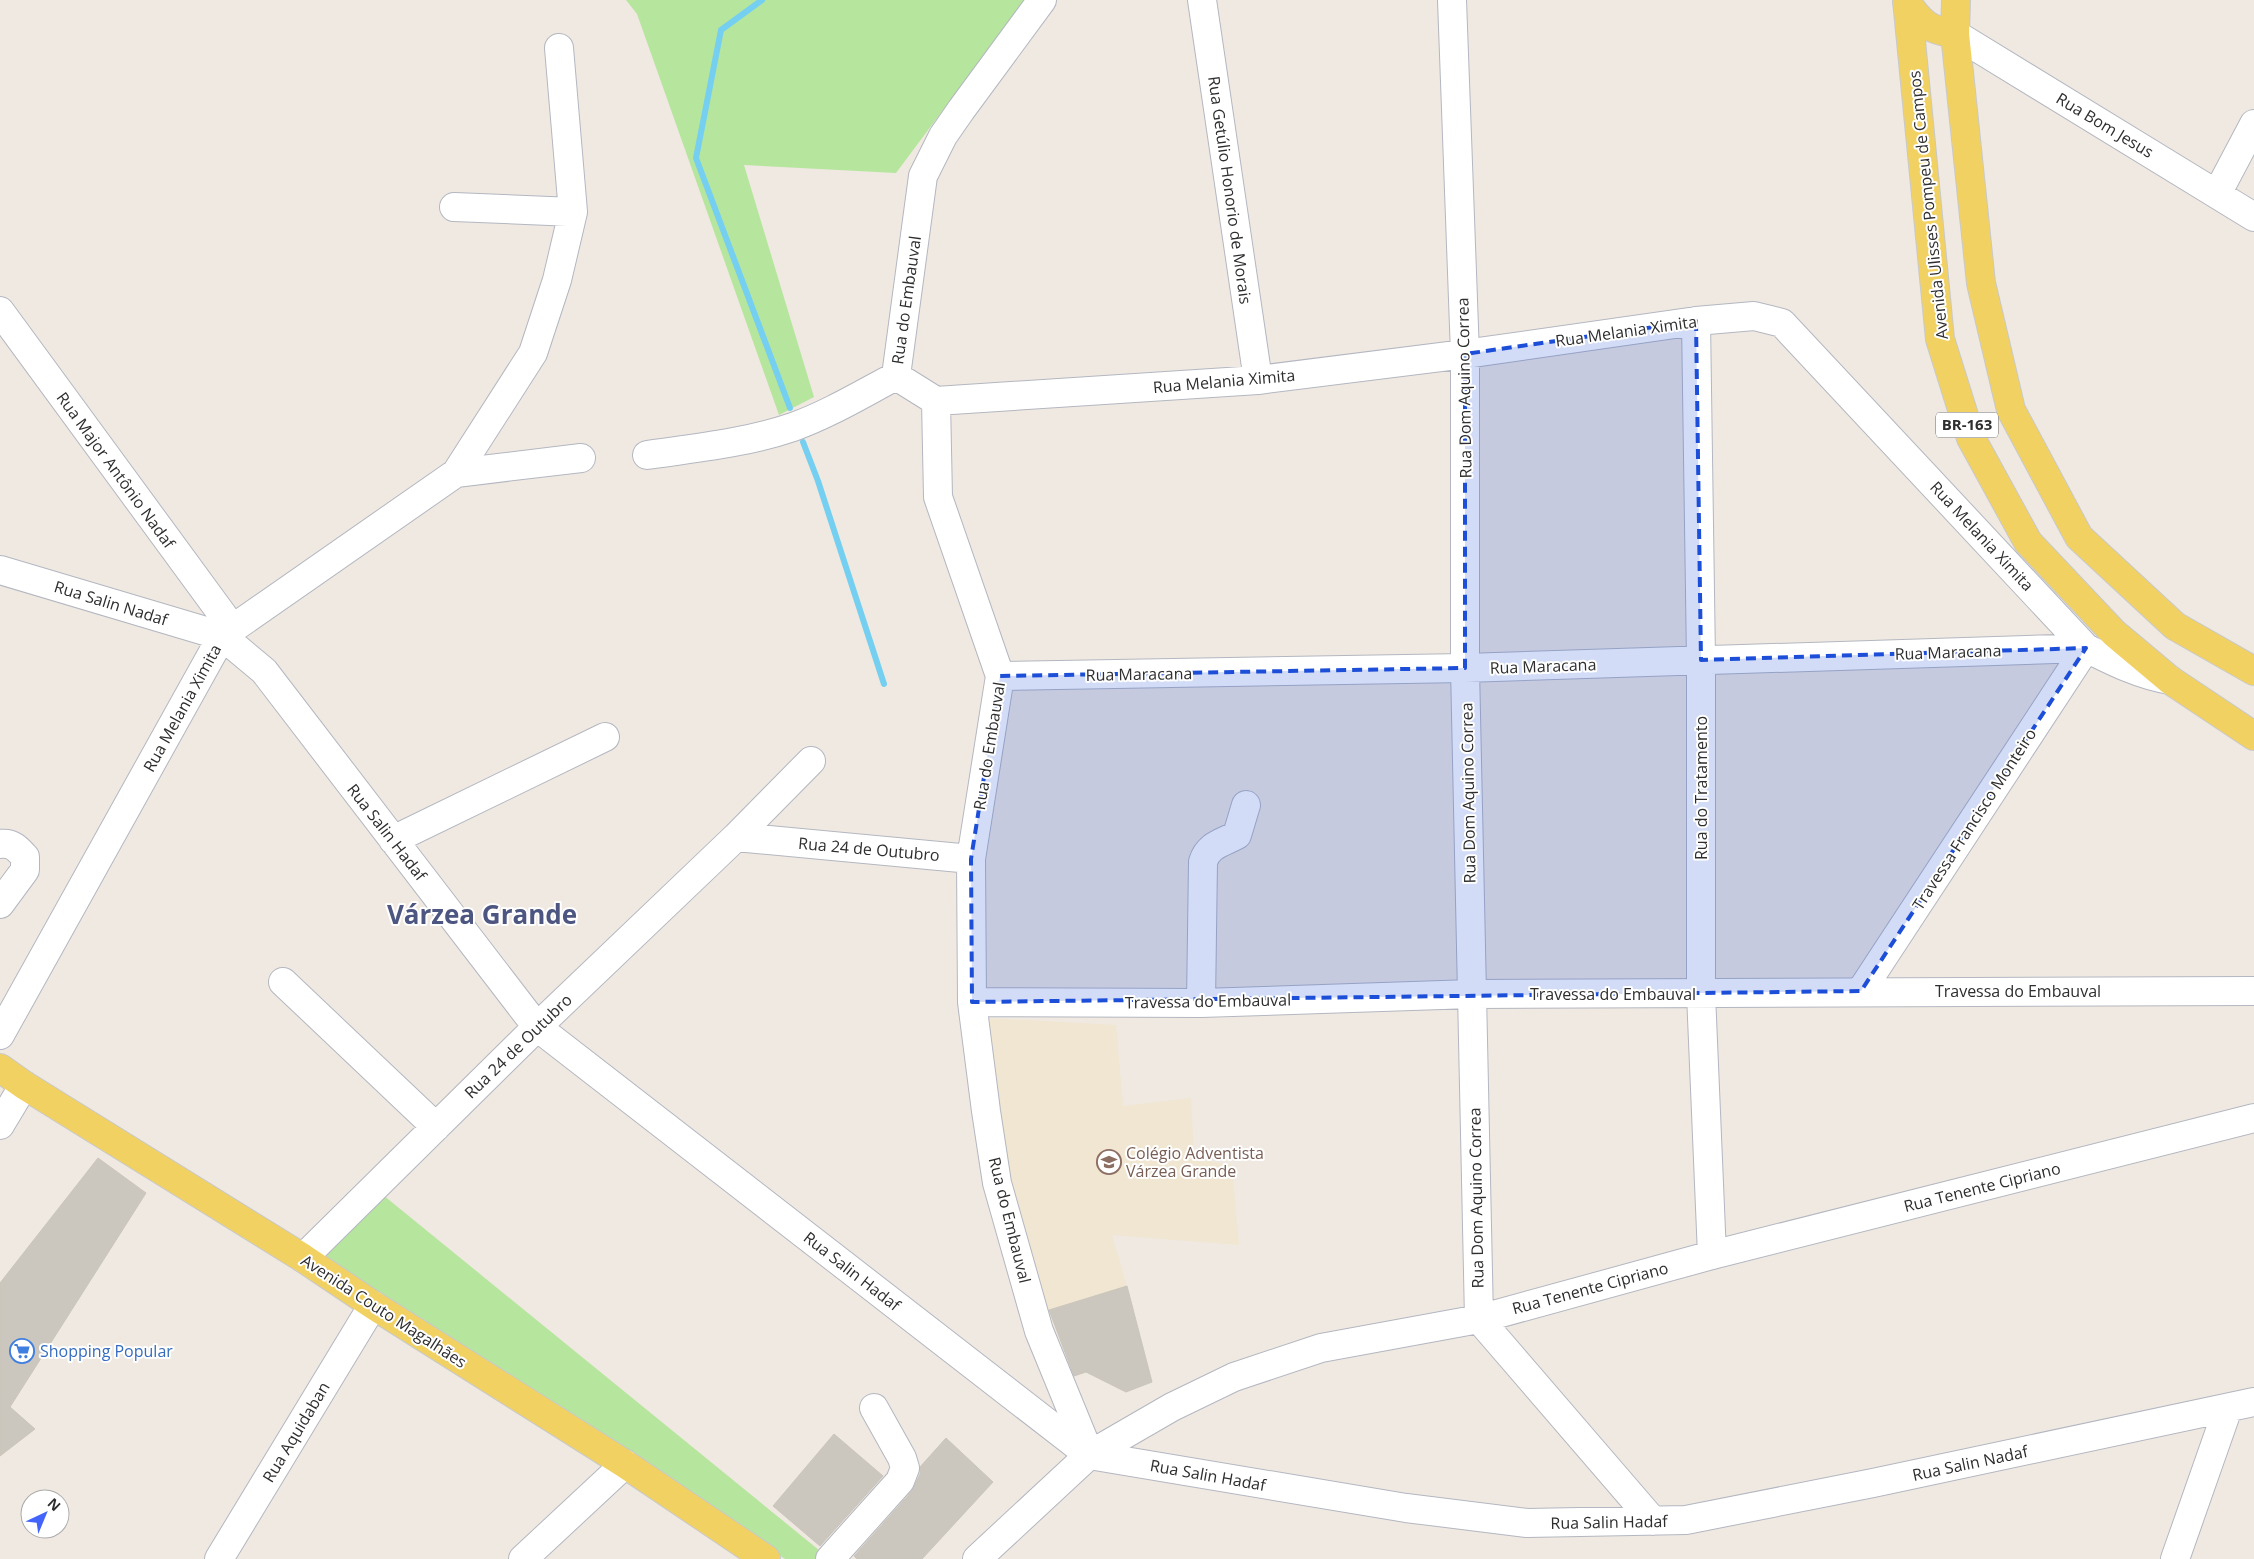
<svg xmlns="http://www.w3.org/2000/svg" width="2254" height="1559" font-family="'Open Sans',sans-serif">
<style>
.education{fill:#f0e6d1}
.green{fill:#b6e59e}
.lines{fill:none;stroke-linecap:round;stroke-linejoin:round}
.stream{stroke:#75cff0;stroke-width:6}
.building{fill:#cbc7bf;stroke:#cbc5ba}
.minor-casing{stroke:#b4b7c1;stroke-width:30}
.major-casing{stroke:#c9c9c9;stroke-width:30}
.minor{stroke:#fff;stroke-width:28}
.major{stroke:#f2d163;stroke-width:28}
.marked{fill:#1d4ed8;fill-opacity:0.2;stroke:#1d4ed8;stroke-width:4;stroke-dasharray:10 6;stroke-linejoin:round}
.labels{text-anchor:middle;stroke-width:4;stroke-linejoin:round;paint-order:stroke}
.shield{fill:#fff;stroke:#6d6d6d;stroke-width:1}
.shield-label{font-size:15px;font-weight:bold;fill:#2e2e2e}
.street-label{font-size:16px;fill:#2e2e2e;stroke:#fff}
.education-label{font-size:16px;fill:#785e54;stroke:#fff;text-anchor:start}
.shop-label{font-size:16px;fill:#366cbe;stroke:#fff;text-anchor:start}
.town-label{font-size:26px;font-weight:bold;fill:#4d5680;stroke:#fff}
</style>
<rect width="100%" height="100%" fill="#efe9e1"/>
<path class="education" d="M987,1018L1116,1025L1123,1106L1191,1098L1194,1159L1232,1165L1239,1245L1112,1235L1127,1286L1047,1310L1009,1178Z"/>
<path class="green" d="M626,0H1025L896,173L744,165L814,397L779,415L637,14Z
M383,1195L825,1555L834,1545L849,1559H785L332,1268C326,1261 325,1257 329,1249Z"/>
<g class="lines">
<path class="stream" d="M762,0L721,30L696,158L790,408
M803,442L818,481L884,684"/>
</g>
<path class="building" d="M98,1158L146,1193L10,1407L35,1429L0,1456V1283Z
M1127,1286L1152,1382L1126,1392L1086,1372L1074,1376L1049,1310Z
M834,1434L883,1476L820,1546L773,1506Z
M946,1438L993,1482L922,1559H857L854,1556L912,1491L920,1474V1467Z"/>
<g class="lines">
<defs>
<path id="minor" d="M1202,0L1258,380
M1452,0L1465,354V668L1479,1319L1653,1521
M1955,34L2254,217
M2217,194L2254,124
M454,207L573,212
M0,311L233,629
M1696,321L1701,660V994L1712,1255
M936,401L1258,380L1465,354L1696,321L1754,316L1782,323L2086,648C2114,662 2140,675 2170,680
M936,401L938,497L1000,676L971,859L972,1002L986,1111L997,1183L1039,1331L1089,1453
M936,401L896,376L923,176L943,136L961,110L1042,0
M647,455C696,448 746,443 793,427C829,414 862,394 896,376
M456,473L533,353L557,280L573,212L559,48
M0,570L222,636L264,671L537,1027L1089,1455L1406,1508L1527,1523L1686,1520L1873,1483L2254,1402
M1000,676L1465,668L2086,648
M736,837L971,859
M393,840L605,737
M0,844C12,842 18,849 25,857V870L0,904
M283,982L436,1127
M1861,991L2086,648
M972,1002L1201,1003L1472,994L2254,991
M1201,1003L1203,862C1208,845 1222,843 1237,835L1246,805
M0,1035L222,636L456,473L581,458
M0,1125L24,1085
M303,1258L537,1027L736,837L811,761
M219,1559L373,1305
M523,1559L625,1464
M830,1559L900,1481L905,1468L902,1458L874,1408
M977,1559L1089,1455L1172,1407L1234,1377L1321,1348L1479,1319L1712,1255L2254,1118
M2175,1559L2228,1408"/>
<path id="major" d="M1907,0L1940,339L1971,438L2028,542L2114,633L2170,680L2254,736
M1956,0L1955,34L1981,283L2011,410L2079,537L2175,626L2254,671
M1907,3C1922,24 1929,30 1955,34
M0,1068L24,1085L303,1258L373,1305L625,1464L766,1559"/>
</defs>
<use href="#minor" class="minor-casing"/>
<use href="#major" class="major-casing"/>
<use href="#minor" class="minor"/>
<use href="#major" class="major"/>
</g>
<path class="marked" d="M1696,321L1701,660L2086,648L1861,991L972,1002L971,859L1000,676L1465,668V354Z"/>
<defs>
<symbol id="school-ring" viewBox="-11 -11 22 22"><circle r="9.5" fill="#fff" stroke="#8d6e63" stroke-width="1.5"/><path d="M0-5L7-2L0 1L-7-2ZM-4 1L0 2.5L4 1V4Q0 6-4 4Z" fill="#8d6e63"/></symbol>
<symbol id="supermarket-ring" viewBox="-11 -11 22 22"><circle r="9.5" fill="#fff" stroke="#3f7fe0" stroke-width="1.5"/><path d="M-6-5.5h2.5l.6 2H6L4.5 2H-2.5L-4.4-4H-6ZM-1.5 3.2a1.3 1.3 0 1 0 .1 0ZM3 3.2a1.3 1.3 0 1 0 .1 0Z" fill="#3f7fe0"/></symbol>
</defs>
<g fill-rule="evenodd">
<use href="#school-ring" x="1095" y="1148" width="28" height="28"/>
<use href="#supermarket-ring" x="8" y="1337" width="28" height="28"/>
</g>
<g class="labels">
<rect class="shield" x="1936" y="412.5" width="62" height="25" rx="4"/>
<g class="shield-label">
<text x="1967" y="430">BR-163</text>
</g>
<g class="street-label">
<text transform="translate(2105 125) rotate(31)" y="6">Rua Bom Jesus</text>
<text transform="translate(1230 190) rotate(82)" y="6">Rua Getúlio Honorio de Morais</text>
<text transform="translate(1928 205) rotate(-96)" y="6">Avenida Ulisses Pompeu de Campos</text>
<text transform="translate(906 300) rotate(-82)" y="6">Rua do Embauval</text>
<text transform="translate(1626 331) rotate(-8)" y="6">Rua Melania Ximita</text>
<text transform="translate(1224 381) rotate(-5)" y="6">Rua Melania Ximita</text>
<text transform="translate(1464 388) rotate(-91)" y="6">Rua Dom Aquino Correa</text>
<text transform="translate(116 470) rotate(54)" y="6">Rua Major Antônio Nadaf</text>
<text transform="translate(1982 536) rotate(47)" y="6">Rua Melania Ximita</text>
<text transform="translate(111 603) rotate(17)" y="6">Rua Salin Nadaf</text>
<text transform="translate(1948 652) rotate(-2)" y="6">Rua Maracana</text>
<text transform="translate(1543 666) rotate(-2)" y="6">Rua Maracana</text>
<text transform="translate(1139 674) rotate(-1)" y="6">Rua Maracana</text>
<text transform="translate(182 708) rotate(-61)" y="6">Rua Melania Ximita</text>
<text transform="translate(989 746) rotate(-81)" y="6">Rua do Embauval</text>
<text transform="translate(1701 788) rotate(-90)" y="6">Rua do Tratamento</text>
<text transform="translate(1468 793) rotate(-91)" y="6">Rua Dom Aquino Correa</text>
<text transform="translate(1974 819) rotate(-57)" y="6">Travessa Francisco Monteiro</text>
<text transform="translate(387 832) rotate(52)" y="6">Rua Salin Hadaf</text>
<text transform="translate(869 849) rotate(5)" y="6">Rua 24 de Outubro</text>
<text x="2018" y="997">Travessa do Embauval</text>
<text x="1613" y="1000">Travessa do Embauval</text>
<text transform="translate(1208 1001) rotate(-1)" y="6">Travessa do Embauval</text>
<text transform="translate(518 1046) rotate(-44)" y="6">Rua 24 de Outubro</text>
<text transform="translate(1982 1187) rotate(-14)" y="6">Rua Tenente Cipriano</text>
<text transform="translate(1476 1198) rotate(-91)" y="6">Rua Dom Aquino Correa</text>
<text transform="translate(1010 1220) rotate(76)" y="6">Rua do Embauval</text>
<text transform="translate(852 1271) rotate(38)" y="6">Rua Salin Hadaf</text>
<text transform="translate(1590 1288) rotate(-15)" y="6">Rua Tenente Cipriano</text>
<text transform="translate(384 1311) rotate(33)" y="6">Avenida Couto Magalhães</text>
<text transform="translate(296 1432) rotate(-59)" y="6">Rua Aquidaban</text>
<text transform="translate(1970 1463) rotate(-12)" y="6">Rua Salin Nadaf</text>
<text transform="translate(1208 1475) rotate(10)" y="6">Rua Salin Hadaf</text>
<text transform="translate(1609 1522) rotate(-1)" y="6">Rua Salin Hadaf</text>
</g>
<g class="education-label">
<text x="1126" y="1159">Colégio Adventista<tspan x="1126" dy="18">Várzea Grande</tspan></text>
</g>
<g class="shop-label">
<text x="40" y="1357">Shopping Popular</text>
</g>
<g class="town-label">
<text x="482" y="924">Várzea Grande</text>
</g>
</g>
<g transform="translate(45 1514) rotate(44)"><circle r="24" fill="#ffffff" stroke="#ababab"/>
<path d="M0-4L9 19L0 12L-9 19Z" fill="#4264fb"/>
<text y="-8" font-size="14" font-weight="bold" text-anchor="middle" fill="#2e2e2e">N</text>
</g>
</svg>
